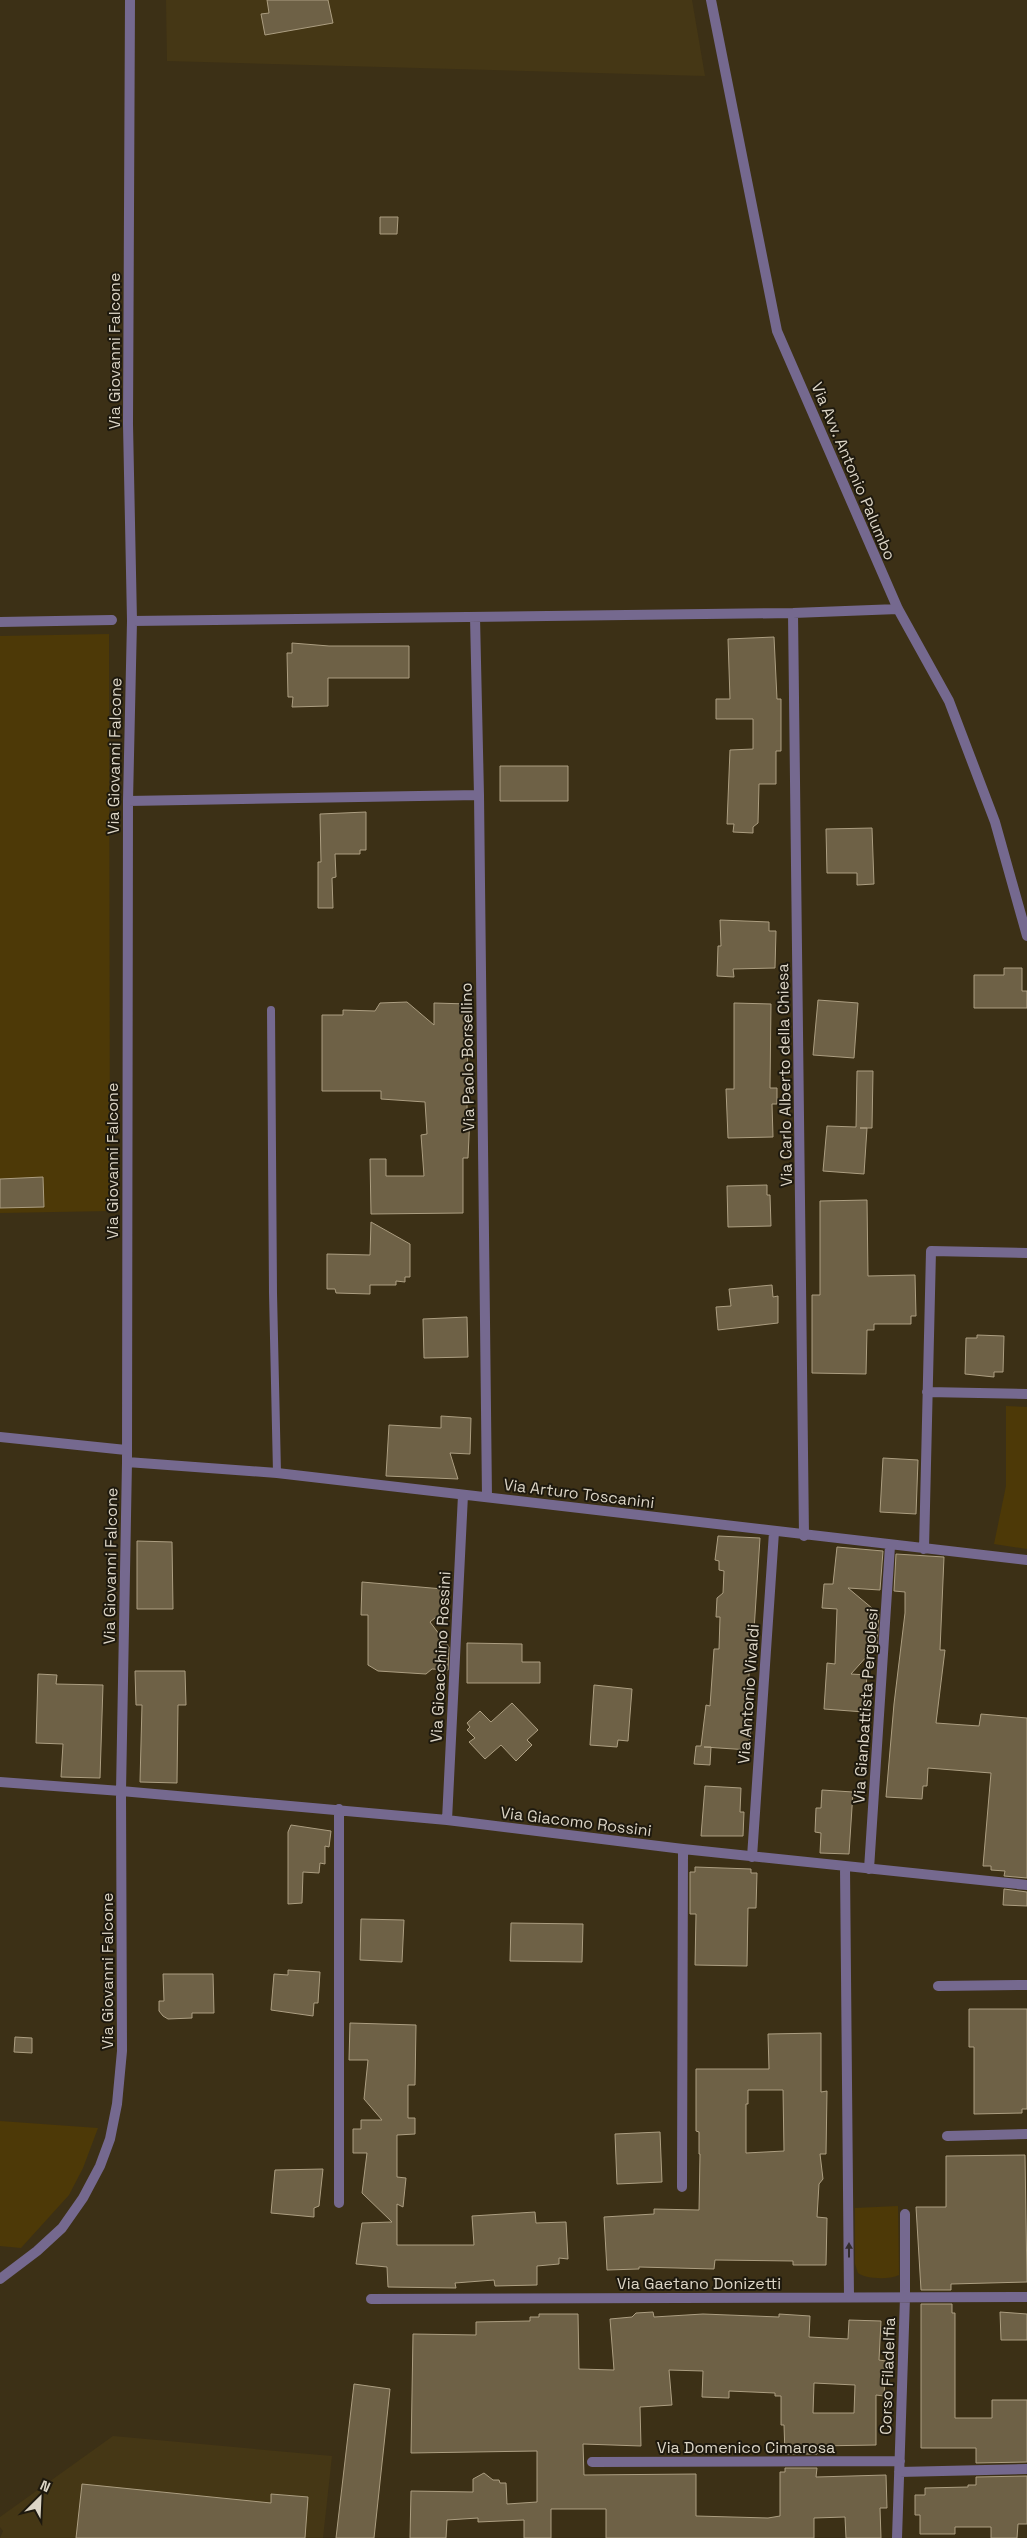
<svg xmlns="http://www.w3.org/2000/svg" width="1027" height="2538" font-family="'Space Grotesk',sans-serif">
<style>
.built{fill:#453715}
.green{fill:#4d3907}
.building{fill:#6e6146;stroke:#ac9e81;fill-rule:evenodd}
.lines{fill:none;stroke-linecap:round;stroke-linejoin:round}
.service{stroke:#75698f;stroke-width:8}
.minor{stroke:#75698f;stroke-width:10}
.oneway{fill:#342d2e}
.labels{text-anchor:middle;stroke-width:4;stroke-linejoin:round;paint-order:stroke}
.street-label{font-size:16px;fill:#dcd5c6;stroke:#1e190e}
</style>
<rect width="100%" height="100%" fill="#3c3016"/>
<path class="built" d="M166,0H692L705,76L167,61Z
M113,2436L332,2456L323,2538H0L3,2531L0,2527V2517Z"/>
<path class="green" d="M109,634L110,1211L0,1213V636Z
M1006,1406L1027,1407V1549L994,1544L1006,1486Z
M0,2121L98,2128L83,2168L69,2195L21,2248L0,2246Z
M898,2206L899,2275C889,2280 866,2279 858,2273L855,2264V2208Z"/>
<path class="building" d="M267,0H328L333,23L265,35L261,14L269,13Z
M380,217H398L397,234H380Z
M774,637L777,699H781V751H776V784H759L758,823L753,827V833L733,832L734,824H727L730,750L753,749V719H716V699H730L728,639Z
M292,643L329,646H409V678H328V706L292,707L293,697H288L287,653H292Z
M500,766H568V801H500Z
M366,812V850H360V854H335L336,877L332,878L333,908H318V862H321L320,814Z
M872,828L874,884L857,885V873H827L826,829Z
M720,920L769,922V931H776L775,968L733,969L734,977L717,976L718,946H721Z
M1004,968H1022V991H1027V1008H974V975H1004Z
M818,1000L858,1003L854,1058L813,1055Z
M407,1002L434,1025V1003L468,1004L467,1113L470,1115L468,1158H463V1213L371,1214L370,1159H386V1176H424L421,1135L427,1134L425,1102L381,1099V1091H322V1015H343V1010L375,1011L380,1003Z
M734,1003L771,1004L770,1088H777V1104H772L773,1137L728,1138L726,1089H734Z
M857,1071H873L872,1128H860H867L864,1174L823,1171L827,1126L856,1127Z
M43,1177L44,1207L0,1208V1179Z
M767,1185V1195H770L771,1226L728,1227L727,1186Z
M867,1200L868,1276L915,1275L916,1316H911V1324H874V1330H867L866,1374L812,1373V1295H820V1201Z
M371,1222L410,1244V1277H405V1282L396,1281V1285H370V1294L336,1293L335,1289H327V1254L370,1255Z
M772,1285L773,1297L778,1296V1323L718,1330L716,1307L731,1306L729,1289Z
M467,1317L468,1357L424,1358L423,1319Z
M977,1335L1004,1336L1003,1372H994V1377L965,1374L966,1338H977Z
M441,1416L471,1418L470,1454L450,1453L458,1479L386,1476L389,1425L441,1428Z
M883,1458L918,1460L916,1514L880,1512Z
M718,1536L760,1538L754,1630H752L748,1691L745,1690L747,1719L751,1726L749,1750L704,1747H711L710,1765L694,1764L696,1746H701L706,1705L710,1706L714,1649H719L720,1617H716L717,1598L723,1593L724,1571L719,1570V1561L715,1560Z
M137,1541L172,1542L173,1609H137Z
M837,1547L883,1551L880,1590L848,1588L879,1614L877,1645L851,1674L867,1675L864,1712L824,1709L827,1663L835,1664L837,1609L822,1608L824,1584H833Z
M896,1554L944,1557L940,1650H945L936,1723L979,1726L981,1714L1027,1718V1878L1004,1876L1005,1871L991,1870V1866H983L991,1773L928,1768L927,1786H923L922,1799L886,1797L894,1704L905,1613V1592L894,1591Z
M362,1582L443,1589L441,1613L430,1622L449,1647L448,1670L432,1669L426,1674L378,1671L368,1665V1615H361Z
M467,1643L522,1644V1662H540V1683H467Z
M135,1671H185L186,1705H178L177,1783L140,1782L142,1705H136Z
M38,1674L57,1675L56,1684L103,1685L100,1778L61,1777L63,1744L36,1743Z
M594,1685L632,1689L628,1741L618,1740L617,1747L590,1745Z
M512,1703L538,1730L527,1740L532,1745L516,1761L501,1745L485,1759L469,1742L475,1738L467,1730L470,1727L467,1723L480,1711L491,1722Z
M705,1786L741,1788L740,1812H744L743,1836H701Z
M822,1790L853,1792L849,1854L820,1853L821,1833L815,1832L816,1808H821Z
M291,1825L331,1831L329,1847L325,1846V1864L320,1863L319,1873L303,1872L302,1903L288,1904V1832Z
M695,1867L751,1869V1873H757L756,1908H748L747,1966L695,1965L696,1914H690V1872H695Z
M1004,1889L1027,1892V1906L1003,1905Z
M361,1919L404,1920L402,1962L360,1960Z
M511,1923L583,1924L582,1962L510,1961Z
M288,1970L320,1972L318,2003H314L313,2016L271,2010L274,1974L288,1975Z
M163,1974H213L214,2013H192V2018L168,2019L163,2016L159,2011V2001H164Z
M969,2009H1027V2109H1022V2113L974,2114V2047H969Z
M350,2023L416,2025L415,2085H408V2118H415V2134L397,2135V2177L406,2178L403,2207L397,2204V2245H474L472,2216L535,2212L536,2223L566,2222L568,2259L559,2258V2264L537,2266V2285L495,2286L494,2280L455,2283L456,2288L388,2287L387,2267L356,2264L362,2223L392,2222L362,2193L367,2153H353V2129H361V2120H382L364,2099L368,2060H349Z
M821,2033V2092L827,2091L826,2154H820L823,2179L819,2184L817,2217L827,2218L826,2265H793V2261L715,2260L714,2269L639,2267V2269L607,2270L604,2217L654,2214V2209L699,2210L700,2154H699V2132L696,2131V2069H769L768,2034ZM748,2090H783L784,2151L746,2153V2104H748Z
M15,2037L32,2038V2053L14,2052Z
M660,2132L662,2182L617,2184L615,2134Z
M1025,2155L1027,2282L951,2284V2290H921L916,2207H946V2156Z
M323,2169L319,2206L314,2208V2217L271,2213L275,2170Z
M921,2304H952V2313H955V2418H992V2400H1027V2462L976,2463V2448H921Z
M653,2312L654,2317L703,2314L779,2317V2314L810,2316L809,2337L848,2339L849,2320L881,2321L879,2360L886,2361L884,2396L876,2395V2445L817,2446V2454H785L784,2425H781V2396H775V2393L729,2391V2398L702,2397L703,2371L669,2370L672,2405L640,2407L641,2446L583,2444L584,2475L696,2474V2516L768,2518L780,2516V2472H785V2468H817L816,2477L886,2475L887,2508H880L881,2538H846L845,2517L814,2518V2538H606V2509H551V2538H524V2520L478,2522V2518L447,2520L446,2538H410L411,2491L473,2492V2479L484,2473L493,2480H499L500,2483H506L507,2504L537,2502V2451L411,2453L413,2334L476,2335V2322L530,2321V2317H539V2314H578L579,2369L614,2370L610,2319L632,2317L636,2313ZM814,2383L855,2385L854,2413H813Z
M1000,2312L1027,2314V2340H1001Z
M354,2384L390,2389L374,2538H336Z
M1027,2476V2524H1018L1017,2538H991V2527H955V2534H920V2515H915V2495H925V2488L968,2487V2485H976V2477Z
M82,2484L271,2503V2494L308,2497L305,2538H76Z"/>
<g class="lines">
<path class="service" d="M271,1010L273,1293L277,1473"/>
<path class="minor" d="M711,0L777,331L898,609L949,701L995,822L1027,936
M793,613L804,1536
M475,617L479,795L487,1497
M132,621L793,613L898,609
M0,622L112,620
M128,801L479,795
M927,1392L1027,1394
M0,1437L126,1450
M127,1462L277,1473L1027,1560
M924,1549L931,1251L1027,1253
M0,1782L121,1791L447,1820L683,1849L1027,1885
M447,1820L463,1495
M752,1857L774,1532
M845,1867L849,2297
M869,1869L890,1546
M938,1986L1027,1985
M947,2136L1027,2134
M682,2187L683,1849
M339,2203V1809
M0,2279L37,2251L62,2228L83,2198L100,2166L110,2139L117,2104L122,2051L121,1791L127,1462L128,801L132,621L128,424L130,0
M371,2299L1027,2297
M592,2462L900,2461
M899,2472L1027,2469
M897,2538L905,2297V2214"/>
</g>
<defs><path id="oneway-solid" d="M-6-.8H1V-3.2L6.5 0L1 3.2V.8H-6Z" transform="scale(1.25)"/></defs>
<use class="oneway" href="#oneway-solid" transform="translate(849 2250) rotate(-90)"/>
<g class="labels">
<g class="street-label">
<text transform="translate(114 351) rotate(-90)" y="6">Via Giovanni Falcone</text>
<text transform="translate(854 471) rotate(67)" y="6">Via Avv. Antonio Palumbo</text>
<text transform="translate(114 756) rotate(-89)" y="6">Via Giovanni Falcone</text>
<text transform="translate(467 1057) rotate(-91)" y="6">Via Paolo Borsellino</text>
<text transform="translate(784 1075) rotate(-91)" y="6">Via Carlo Alberto della Chiesa</text>
<text transform="translate(112 1161) rotate(-90)" y="6">Via Giovanni Falcone</text>
<text transform="translate(579 1493) rotate(7)" y="6">Via Arturo Toscanini</text>
<text transform="translate(110 1566) rotate(-89)" y="6">Via Giovanni Falcone</text>
<text transform="translate(440 1657) rotate(-87)" y="6">Via Gioacchino Rossini</text>
<text transform="translate(748 1694) rotate(-86)" y="6">Via Antonio Vivaldi</text>
<text transform="translate(865 1706) rotate(-86)" y="6">Via Gianbattista Pergolesi</text>
<text transform="translate(576 1821) rotate(7)" y="6">Via Giacomo Rossini</text>
<text transform="translate(107 1971) rotate(-90)" y="6">Via Giovanni Falcone</text>
<text x="699" y="2289">Via Gaetano Donizetti</text>
<text transform="translate(887 2376) rotate(-88)" y="6">Corso Filadelfia</text>
<text x="746" y="2453">Via Domenico Cimarosa</text>
</g>
</g>
<g transform="translate(40 2498) rotate(24)" stroke="#1e190e" stroke-width="4" paint-order="stroke">
<path d="M0-4L9 19L0 12L-9 19Z" fill="#dcd5c6"/>
<text y="-8" font-size="14" font-weight="bold" text-anchor="middle" fill="#dcd5c6">N</text>
</g>
</svg>
